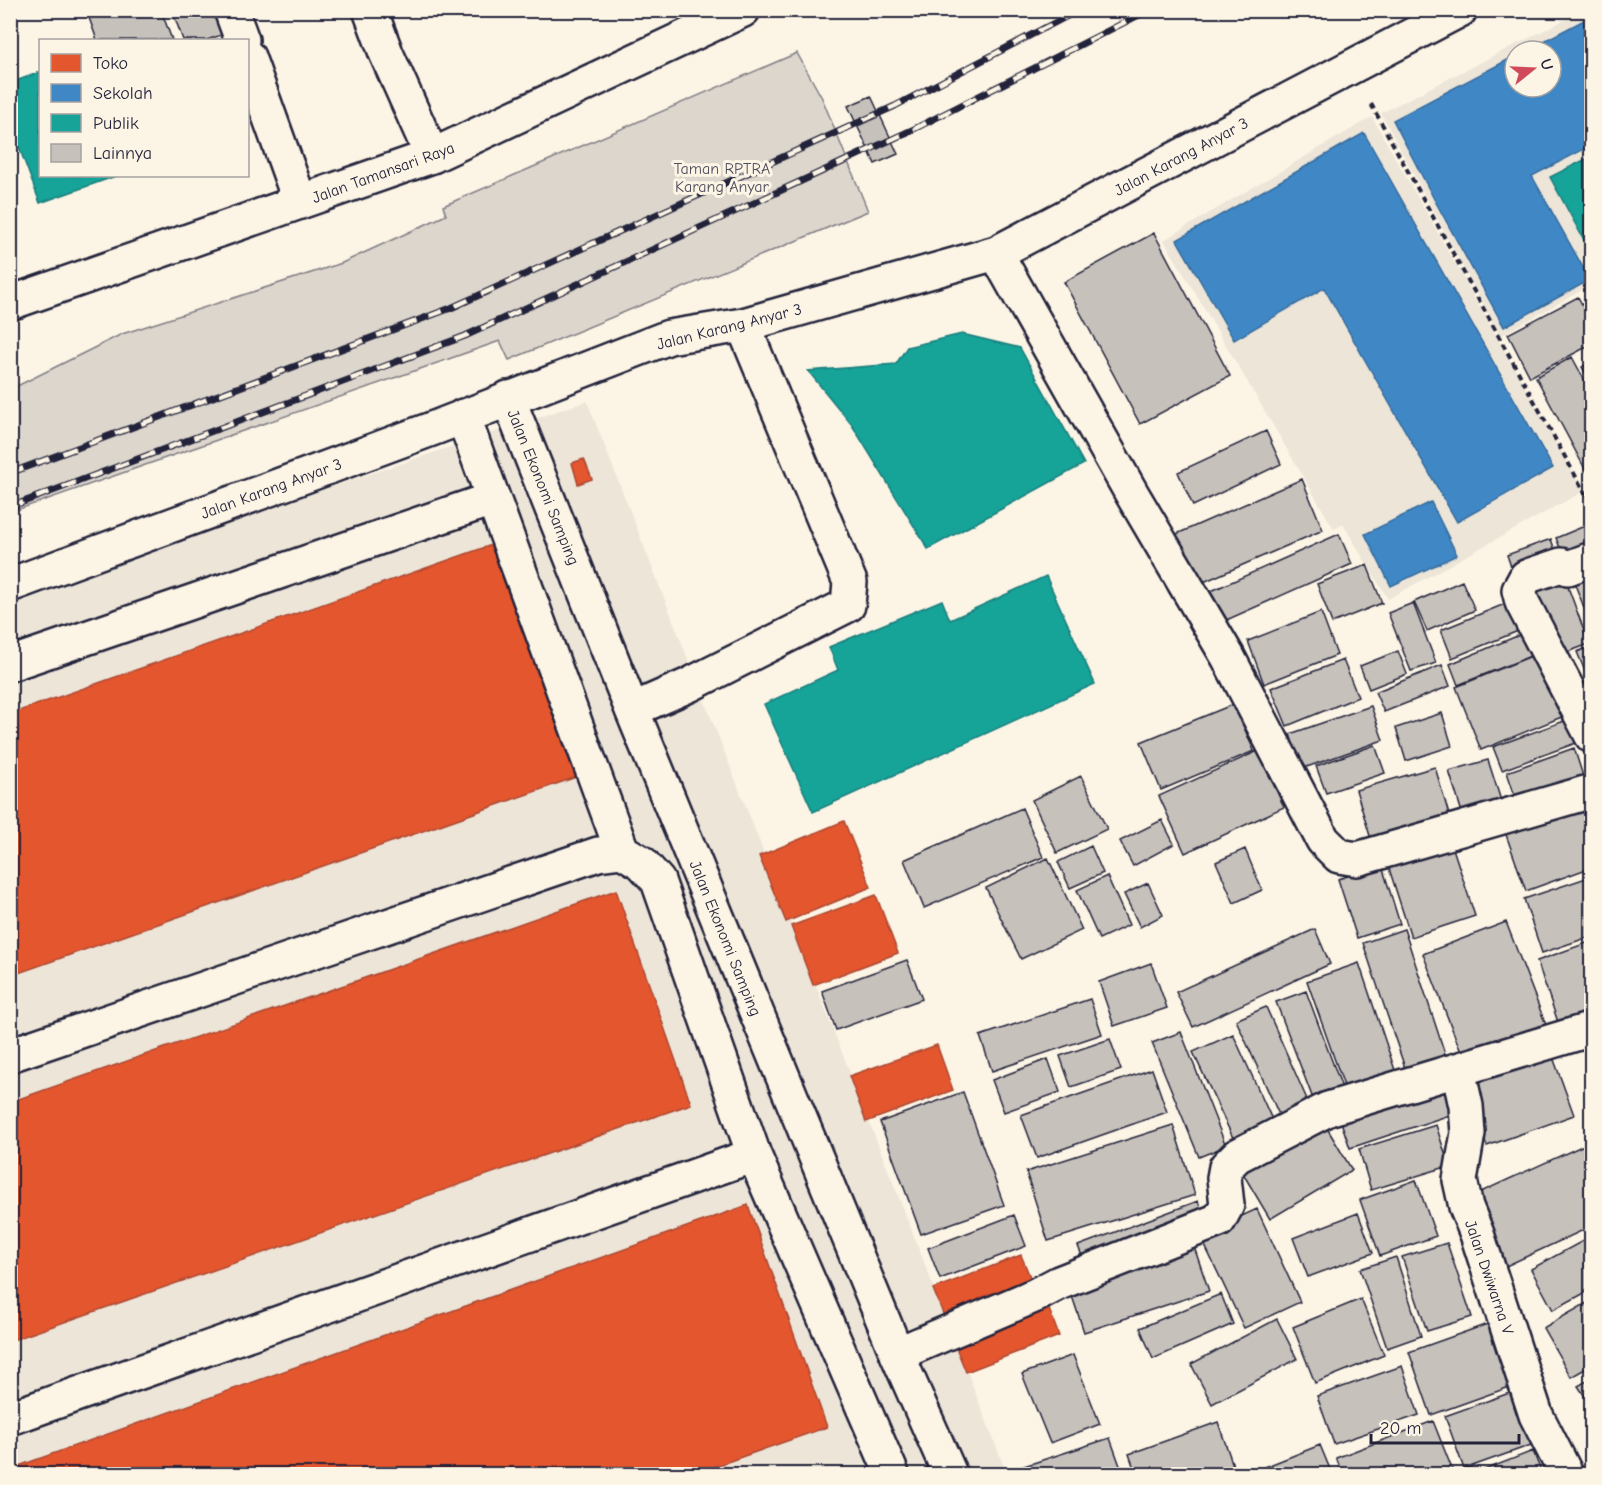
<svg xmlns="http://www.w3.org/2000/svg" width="1602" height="1485" font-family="'Comic Neue',sans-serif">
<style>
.built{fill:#ece5d8;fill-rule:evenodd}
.green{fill:#dcd6cc;stroke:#7f7c84;stroke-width:1.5}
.shops{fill:#e4572e;stroke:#aa4732;stroke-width:1.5}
.schools{fill:#3f88c5;stroke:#36699c;stroke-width:1.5}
.public{fill:#17a398;stroke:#1a7c7c;stroke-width:1.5}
.building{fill:#c6c1bb;stroke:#22223b;stroke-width:1.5}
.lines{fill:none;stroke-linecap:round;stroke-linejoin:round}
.minor-casing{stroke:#22223b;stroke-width:38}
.path{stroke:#22223b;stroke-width:4;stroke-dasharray:6 4.5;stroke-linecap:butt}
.minor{stroke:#fcf5e5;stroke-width:33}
.rail-casing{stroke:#22223b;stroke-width:7}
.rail{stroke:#fcf5e5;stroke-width:4.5;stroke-dasharray:14;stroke-linecap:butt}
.labels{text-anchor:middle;stroke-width:6;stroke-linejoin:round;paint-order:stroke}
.street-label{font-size:16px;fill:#22223b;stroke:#fcf5e5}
.park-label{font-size:16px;fill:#504f5f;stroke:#fcf5e5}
</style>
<rect width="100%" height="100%" fill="#fcf5e5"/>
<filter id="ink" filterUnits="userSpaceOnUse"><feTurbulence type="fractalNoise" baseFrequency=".0167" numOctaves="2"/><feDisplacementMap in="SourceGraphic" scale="12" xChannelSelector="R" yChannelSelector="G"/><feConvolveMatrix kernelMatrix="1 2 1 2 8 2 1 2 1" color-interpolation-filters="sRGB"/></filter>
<g filter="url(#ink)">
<path class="built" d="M1582,11L1592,28L1591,285L1500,336L1381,113ZM1515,51H1551V87H1515Z
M1372,117L1584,491L1388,599L1343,524L1334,529L1164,240Z
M587,401L1007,1474H11L10,595Z"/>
<path class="green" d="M797,53L822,98L868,211L509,360L500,341L11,512V389L122,334L342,263L446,215L443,206Z"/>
<path class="shops" d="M584,459L592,479L578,484L572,463Z
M500,542L582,775L10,976V714Z
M844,821L871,887L786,922L759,856Z
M616,890L691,1104L10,1341V1102Z
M876,895L898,953L813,985L791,926Z
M937,1045L953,1090L866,1122L849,1076Z
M748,1205L827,1427L693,1474H10V1469Z
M1021,1255L1036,1291L948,1326L933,1289Z
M1046,1301L1059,1336L966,1372L952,1338Z"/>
<path class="schools" d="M1584,20L1592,35V145L1532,176L1590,280L1504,327L1434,199L1393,120L1515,56V87H1551V51H1525Z
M1364,133L1553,468L1457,522L1324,288L1234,340L1177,240Z
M1431,502L1457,555L1391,586L1365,534Z"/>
<path class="public" d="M40,72V176H116L40,203L10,123V83Z
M1592,156V255L1550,177Z
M962,334L1020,348L1084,464L928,549L852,425L808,371L896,364L907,347Z
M1046,576L1095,684L813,812L764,704L838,670L829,647L942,600L950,620Z"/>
<path class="building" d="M101,10H161L172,40H97L88,15Z
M172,10H227L233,31L207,40H183Z
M871,96L898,154L875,164L848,106Z
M1154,233L1230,376L1140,424L1064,282Z
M1578,297L1592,323V344L1530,377L1508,334Z
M1572,357L1592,394V482L1536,377Z
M1592,362V384L1582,367Z
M1266,431L1281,464L1193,506L1178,472Z
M1302,479L1323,530L1192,587L1170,537Z
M1587,525L1592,536V557L1568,567L1556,538Z
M1339,534L1352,564L1222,622L1209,592Z
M1551,539L1559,562L1515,578L1507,555Z
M1592,563V613L1587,615L1570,572Z
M1367,565L1382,603L1332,623L1317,584Z
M1561,568L1589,644L1554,657L1526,581Z
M1462,581L1475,610L1427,631L1414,602Z
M1517,599L1528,627L1452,658L1441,630Z
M1413,603L1436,663L1411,671L1388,613Z
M1321,612L1337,655L1264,684L1248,641Z
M1529,631L1538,653L1458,685L1450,664Z
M1592,646V674L1587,676L1577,652Z
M1398,651L1407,674L1369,689L1360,666Z
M1539,653L1564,716L1481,750L1456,687Z
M1343,660L1358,697L1287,726L1271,688Z
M1442,665L1450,686L1384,712L1375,692Z
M1234,704L1254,751L1161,790L1141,742Z
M1371,706L1383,740L1301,769L1290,734Z
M1442,713L1452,746L1406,761L1396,728Z
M1567,720L1576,743L1502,770L1493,747Z
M1375,745L1385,773L1326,793L1316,766Z
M1574,748L1584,779L1517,803L1507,772Z
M1258,751L1284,807L1185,853L1159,796Z
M1488,760L1503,807L1464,819L1449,771Z
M1435,767L1452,825L1374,849L1356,790Z
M1081,776L1107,829L1057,853L1032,800Z
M1592,797V867L1526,891L1504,829Z
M1022,808L1043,857L924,908L904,860Z
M1162,820L1174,844L1133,866L1120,841Z
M1449,836L1475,916L1411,937L1385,856Z
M1091,846L1103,873L1070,888L1058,862Z
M1245,849L1262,890L1234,903L1216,862Z
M1048,858L1082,930L1021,959L986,888Z
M1382,866L1400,924L1357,938L1338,879Z
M1107,876L1129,925L1099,939L1077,890Z
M1592,876V936L1542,953L1524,899Z
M1148,883L1163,915L1140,927L1124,894Z
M1506,922L1546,1025L1463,1057L1423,954Z
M1315,929L1330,964L1193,1027L1176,992Z
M1404,929L1448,1063L1408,1077L1363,943Z
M1592,941V1017L1560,1028L1537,961Z
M907,960L922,999L836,1030L822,991Z
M1151,963L1167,1008L1114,1026L1099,982Z
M1359,963L1399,1082L1349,1100L1307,981Z
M1306,991L1344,1093L1315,1104L1276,1002Z
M1090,999L1102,1034L992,1071L980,1036Z
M1266,1007L1310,1106L1281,1119L1236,1020Z
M1181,1032L1226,1146L1199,1157L1152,1043Z
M1233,1034L1274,1124L1235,1142L1193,1052Z
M1110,1039L1121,1070L1071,1087L1060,1056Z
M1549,1046L1574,1115L1487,1146L1462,1077Z
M1048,1059L1060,1092L1004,1112L992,1080Z
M1152,1069L1167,1112L1037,1158L1021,1115Z
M1450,1083L1459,1112L1350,1148L1340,1119Z
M963,1092L1004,1205L921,1234L880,1122Z
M1321,1118L1352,1170L1270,1219L1239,1167Z
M1173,1125L1195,1195L1048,1241L1026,1172Z
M1436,1125L1449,1166L1371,1190L1359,1149Z
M1584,1145L1592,1161V1226L1506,1266L1474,1195Z
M1416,1180L1436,1236L1380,1256L1360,1200Z
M1198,1201L1205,1222L1086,1266L1078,1246Z
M1257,1209L1300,1302L1244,1328L1200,1235Z
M1358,1213L1373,1253L1308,1277L1293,1238Z
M1014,1215L1026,1246L940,1279L928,1248Z
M1592,1236V1289L1553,1310L1531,1269Z
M1192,1241L1209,1291L1084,1332L1067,1281Z
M1447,1243L1472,1317L1427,1331L1402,1257Z
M1396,1257L1421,1336L1387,1348L1360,1269Z
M1221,1294L1233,1324L1153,1359L1140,1328Z
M1361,1299L1384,1355L1315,1383L1293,1327Z
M1592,1300V1365L1571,1377L1543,1328Z
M1277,1319L1297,1359L1212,1404L1191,1364Z
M1496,1321L1518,1384L1431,1415L1409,1352Z
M1073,1355L1100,1424L1050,1443L1022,1374Z
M1402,1366L1419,1415L1334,1444L1317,1396Z
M1592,1378V1407L1578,1386Z
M1515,1391L1534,1444L1464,1469L1445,1416Z
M1433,1421L1454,1474H1343L1336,1458Z
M1218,1422L1235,1471L1226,1474H1136L1129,1454Z
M1110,1438L1123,1474H1024L1021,1467Z
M1320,1445L1332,1474H1247Z
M1533,1451L1542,1474H1474Z"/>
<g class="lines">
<defs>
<path id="minor" d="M231,10L242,40
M370,10L386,53L432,156
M248,57L300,202
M996,253L1132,494L1228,657L1323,840L1339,856L1357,859L1592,791
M10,303L432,156L743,10
M508,398L632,710L897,1354L950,1474
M463,416L622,851
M1592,559L1568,568L1561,565L1531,575L1526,577L1519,590L1522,602L1592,736
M10,585L437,427L669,337L743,325L996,253L1460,10
M10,664L492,499
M632,710L689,685L848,605L850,582L743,325
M10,1055L598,854L622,851L642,863L658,881L754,1155L892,1474
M1458,1070L1466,1106L1468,1133L1460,1180L1466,1207L1477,1234L1536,1415L1566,1474
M897,1354L1036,1295L1059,1283L1219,1220L1227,1205L1224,1178L1226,1167L1237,1156L1328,1109L1592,1029
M10,1418L754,1155"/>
</defs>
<use href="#minor" class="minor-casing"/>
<path class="path" d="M1371,104L1592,506"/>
<use href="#minor" class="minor"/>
<defs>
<path id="rail" d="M10,473L451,308L895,106L1079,10
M10,507L465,336L912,130L1149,10"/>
</defs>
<use href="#rail" class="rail-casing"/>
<use href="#rail" class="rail"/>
</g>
</g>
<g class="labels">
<g class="street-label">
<text transform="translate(1181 156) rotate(-28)" y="6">Jalan Karang Anyar 3</text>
<text transform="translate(383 172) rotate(-20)" y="6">Jalan Tamansari Raya</text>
<text transform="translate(729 326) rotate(-14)" y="6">Jalan Karang Anyar 3</text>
<text transform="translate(544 487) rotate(68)" y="6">Jalan Ekonomi Samping</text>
<text transform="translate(271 488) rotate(-20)" y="6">Jalan Karang Anyar 3</text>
<text transform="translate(726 938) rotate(68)" y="6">Jalan Ekonomi Samping</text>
<text transform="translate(1490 1277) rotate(71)" y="6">Jalan Dwiwarna V</text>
</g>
<g class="park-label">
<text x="722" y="174">Taman RPTRA<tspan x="722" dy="18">Karang Anyar</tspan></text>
</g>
</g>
<rect width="1602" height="1485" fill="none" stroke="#fcf5e5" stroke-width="36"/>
<rect x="18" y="18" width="1566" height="1449" fill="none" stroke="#22223b" stroke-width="2" filter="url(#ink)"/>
<rect x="39" y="39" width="210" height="138" fill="#fcf5e5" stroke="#a5a1a1" stroke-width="1.5"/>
<rect x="51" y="54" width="30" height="18" fill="#e4572e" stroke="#a5a1a1" stroke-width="1.5"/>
<text x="93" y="69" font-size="18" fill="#22223b">Toko</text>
<rect x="51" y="84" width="30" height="18" fill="#3f88c5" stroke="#a5a1a1" stroke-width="1.5"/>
<text x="93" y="99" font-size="18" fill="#22223b">Sekolah</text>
<rect x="51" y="114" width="30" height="18" fill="#17a398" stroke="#a5a1a1" stroke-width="1.5"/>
<text x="93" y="129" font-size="18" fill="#22223b">Publik</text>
<rect x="51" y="144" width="30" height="18" fill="#c6c1bb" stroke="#a5a1a1" stroke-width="1.5"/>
<text x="93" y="159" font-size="18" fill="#22223b">Lainnya</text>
<g transform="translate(1533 69) rotate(72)"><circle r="28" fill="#fcf5e5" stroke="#a5a1a1" stroke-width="1.5"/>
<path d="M0-4.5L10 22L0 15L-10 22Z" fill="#d1495b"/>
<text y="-9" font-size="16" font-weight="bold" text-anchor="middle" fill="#22223b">U</text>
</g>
<path d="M1371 1434v9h148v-9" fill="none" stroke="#22223b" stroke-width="3"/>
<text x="1380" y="1434" font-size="18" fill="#22223b" stroke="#fcf5e5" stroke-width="4.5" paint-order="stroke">20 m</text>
</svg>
